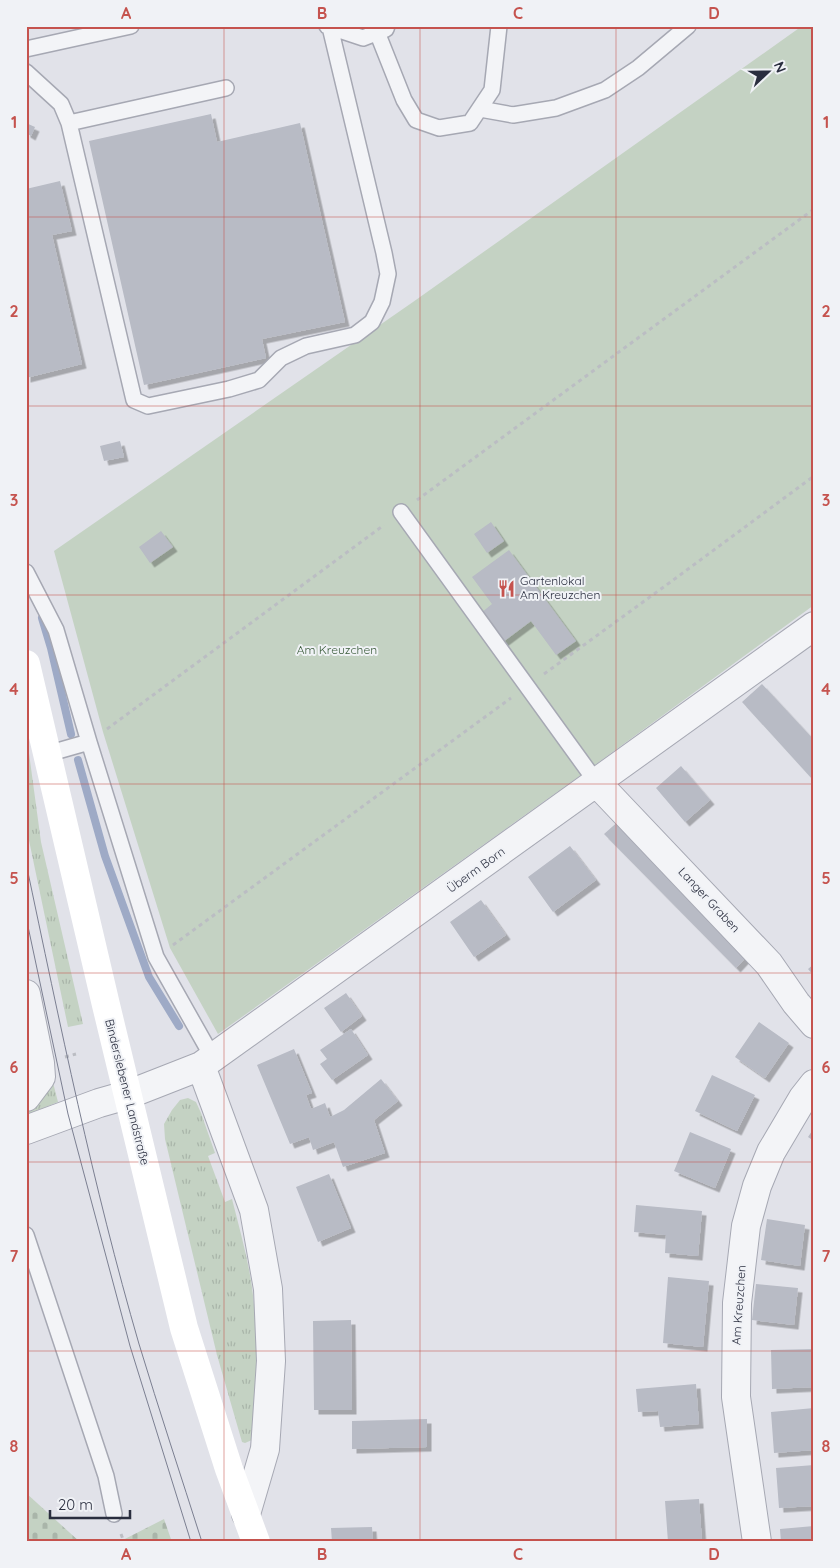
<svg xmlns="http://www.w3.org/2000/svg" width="840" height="1568" font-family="Quicksand,sans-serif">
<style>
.grass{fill:url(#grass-tufts)}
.cemetery{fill:url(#cemetery-stones)}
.garden{fill:#c4d2c3}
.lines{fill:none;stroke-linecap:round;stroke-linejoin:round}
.stream{stroke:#9eaac6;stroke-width:8}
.building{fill:#b8bbc5;filter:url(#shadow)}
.lane-casing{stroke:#a6a8b3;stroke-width:18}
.street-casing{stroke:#a6a8b3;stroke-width:30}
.path{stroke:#bbbdc3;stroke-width:3;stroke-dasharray:4 4;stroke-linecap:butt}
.lane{stroke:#f3f4f7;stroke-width:15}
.street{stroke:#f3f4f7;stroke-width:28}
.secondary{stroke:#fff;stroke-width:28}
.tram{stroke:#7b7f91;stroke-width:1}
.grid{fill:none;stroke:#c5534e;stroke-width:1;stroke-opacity:0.55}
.labels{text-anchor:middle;stroke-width:4;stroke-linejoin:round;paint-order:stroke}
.poi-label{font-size:12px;fill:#2a2e3f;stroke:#f0f2f6;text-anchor:start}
.park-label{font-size:12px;fill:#395a39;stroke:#f0f2f6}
.street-label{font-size:12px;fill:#2a2e3f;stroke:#f0f2f6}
.neatline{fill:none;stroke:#c5534e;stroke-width:2}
.grid-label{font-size:16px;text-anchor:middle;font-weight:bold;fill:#c5534e}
</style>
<defs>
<pattern id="grass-tufts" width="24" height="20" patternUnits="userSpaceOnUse" patternTransform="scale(1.25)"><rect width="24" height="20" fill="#c4d2c3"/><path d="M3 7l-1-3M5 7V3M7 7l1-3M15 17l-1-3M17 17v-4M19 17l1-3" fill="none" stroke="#a9b5a9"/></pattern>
<pattern id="cemetery-stones" width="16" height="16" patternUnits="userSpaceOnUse" patternTransform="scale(1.25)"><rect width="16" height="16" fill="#c4d2c3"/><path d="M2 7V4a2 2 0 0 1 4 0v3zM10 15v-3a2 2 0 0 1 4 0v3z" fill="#a9b5a9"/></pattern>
<filter id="shadow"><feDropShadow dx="4.5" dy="4.5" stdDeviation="0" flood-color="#0004"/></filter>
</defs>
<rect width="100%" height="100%" fill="#e1e2e9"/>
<path class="grass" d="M26,731L41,842L83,1024L68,1027L26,826Z
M50,1071L58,1102L26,1115V1101Z
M188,1098L196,1102L201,1113L215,1153L208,1156L225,1202L232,1199C241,1234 251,1269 254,1305C259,1350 255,1395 252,1440L245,1443L242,1442L217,1355L165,1139L164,1124L172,1110L180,1100Z"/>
<path class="cemetery" d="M26,1493L80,1542H26Z
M164,1519L172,1542H119Z"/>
<path class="garden" d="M802,26H814V605L588,770L218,1034L170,948L103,732L54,551L413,302Z"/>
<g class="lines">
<path class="stream" d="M42,618L51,648L71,734
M78,760L105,856L149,977L179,1026"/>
</g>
<path class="building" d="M211,114L217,142L300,123L345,322L262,339L266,358L144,385L89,141Z
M26,123L35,127L31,136L26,133Z
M60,181L72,231L52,235L82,364L26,378V189Z
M120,441L124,457L104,461L100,446Z
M491,522L504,541L487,553L474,534Z
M161,531L173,547L150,563L139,547Z
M509,550L576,641L556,655L531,621L503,642L481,613L492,604L472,577Z
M762,684L814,740V781L742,702Z
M681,766L710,800L685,822L656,788Z
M621,819L751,952L736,968L604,834Z
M570,846L596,880L553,912L528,877Z
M481,900L506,935L474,957L450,922Z
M814,964V976L808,969Z
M346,993L362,1016L341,1032L324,1008Z
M759,1022L789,1043L765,1078L735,1057Z
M351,1029L368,1055L332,1080L320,1064L327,1059L320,1050Z
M294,1049L312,1093L306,1095L311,1109L325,1103L330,1117L344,1110L381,1079L398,1101L374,1120L385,1153L343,1167L334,1142L313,1150L309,1137L290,1144L257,1065Z
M712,1075L755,1095L737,1131L695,1111Z
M814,1128V1141L808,1137Z
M690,1132L731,1149L715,1188L674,1171Z
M329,1174L351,1228L318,1242L296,1187Z
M636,1205L702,1211L698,1256L665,1253L666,1235L634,1232Z
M767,1219L805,1225L800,1266L761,1260Z
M668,1277L709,1281L703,1347L663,1343Z
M756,1284L798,1288L794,1325L752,1320Z
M351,1320L352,1410H314L313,1321Z
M814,1349V1387L772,1389L771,1350Z
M696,1384L699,1424L660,1427L658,1411L638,1412L636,1389Z
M814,1408V1450L774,1453L771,1412Z
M427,1419V1447L352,1449V1421Z
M814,1465V1506L779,1508L776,1468Z
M699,1499L702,1542H668L665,1501Z
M814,1526V1542H781L780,1529Z
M372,1527L373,1542H332L331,1528Z"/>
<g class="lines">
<defs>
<path id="lane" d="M327,26L363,38L386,29L387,26
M377,32L404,100L416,120L439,128L470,123L492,90L499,26
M26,49L131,26
M26,72L61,104L69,123L134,400L148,406L229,389L259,380L281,358L306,346L355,335L372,322L382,302L388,274L384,253L330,27
M480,109L513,115L556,108L605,90L638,68L688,26
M69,123L226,88
M401,512L597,783
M26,572L56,630L89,742L156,957L213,1058
M47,754L89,742
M26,1235L106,1476L114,1514"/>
<path id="street" d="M597,783L769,964L796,1003L814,1024
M26,994L40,1063L41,1077L26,1097
M201,1066L254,1210L268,1289L271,1361L265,1449L246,1514
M26,1130L99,1103L127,1095L201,1066L814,626
M757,1542L736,1397L737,1303L746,1226L757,1186L771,1152L803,1098L814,1084"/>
</defs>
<use href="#lane" class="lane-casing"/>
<use href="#street" class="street-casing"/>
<path class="path" d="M417,500L814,209
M544,674L676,578L814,476
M107,729L384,525
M173,945L511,698
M65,1057L76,1054
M121,1534L124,1542"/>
<use href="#lane" class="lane"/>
<use href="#street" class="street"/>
<path class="secondary" d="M26,664L106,1005L184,1328L229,1469L256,1542"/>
<path class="tram" d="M26,863C60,1024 93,1186 139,1344C159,1410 181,1476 202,1542
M26,917L68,1114L130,1346L191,1542"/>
</g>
<path class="grid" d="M224,26V1542M420,26V1542M616,26V1542M26,217H814M26,406H814M26,595H814M26,784H814M26,973H814M26,1162H814M26,1351H814"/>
<defs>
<symbol id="restaurant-bare" viewBox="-9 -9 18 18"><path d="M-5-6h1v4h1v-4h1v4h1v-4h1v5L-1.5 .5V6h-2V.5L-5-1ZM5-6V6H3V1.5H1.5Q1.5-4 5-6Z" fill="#c5534e" stroke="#f0f2f6" stroke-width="2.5" paint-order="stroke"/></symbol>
</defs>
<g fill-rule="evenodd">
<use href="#restaurant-bare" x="494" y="576" width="25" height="25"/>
</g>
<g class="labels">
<g class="poi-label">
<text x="520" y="585">Gartenlokal<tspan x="520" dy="14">Am Kreuzchen</tspan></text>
</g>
<g class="park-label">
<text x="337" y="654">Am Kreuzchen</text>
</g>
<g class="street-label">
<text transform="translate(476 870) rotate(-36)" y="4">Überm Born</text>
<text transform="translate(709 900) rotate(47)" y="4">Langer Graben</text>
<text transform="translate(127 1092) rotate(76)" y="4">Binderslebener Landstraße</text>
<text transform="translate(739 1305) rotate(-86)" y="4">Am Kreuzchen</text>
</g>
</g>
<rect width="840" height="1568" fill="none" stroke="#f0f2f6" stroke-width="55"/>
<g transform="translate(768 72) rotate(68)" stroke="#f0f2f6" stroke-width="4" paint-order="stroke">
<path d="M0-4L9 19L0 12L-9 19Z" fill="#2a2e3f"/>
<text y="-8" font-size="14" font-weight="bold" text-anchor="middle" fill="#2a2e3f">N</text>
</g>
<path d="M50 1510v8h80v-8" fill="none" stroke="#2a2e3f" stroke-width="2.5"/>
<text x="58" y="1510" font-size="15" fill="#2a2e3f" stroke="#f0f2f6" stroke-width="4" paint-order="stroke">20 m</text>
<rect x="28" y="28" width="784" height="1512" class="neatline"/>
<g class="grid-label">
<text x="126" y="19">A</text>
<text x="322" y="19">B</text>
<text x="518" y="19">C</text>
<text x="714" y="19">D</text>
<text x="14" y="128">1</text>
<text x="826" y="128">1</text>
<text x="14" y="317">2</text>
<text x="826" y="317">2</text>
<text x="14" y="506">3</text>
<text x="826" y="506">3</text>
<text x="14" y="695">4</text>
<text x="826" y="695">4</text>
<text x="14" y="884">5</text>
<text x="826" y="884">5</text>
<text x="14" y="1073">6</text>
<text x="826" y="1073">6</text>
<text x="14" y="1262">7</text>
<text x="826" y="1262">7</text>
<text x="14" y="1452">8</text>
<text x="826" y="1452">8</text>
<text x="126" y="1560">A</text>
<text x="322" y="1560">B</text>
<text x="518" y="1560">C</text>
<text x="714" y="1560">D</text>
</g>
</svg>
